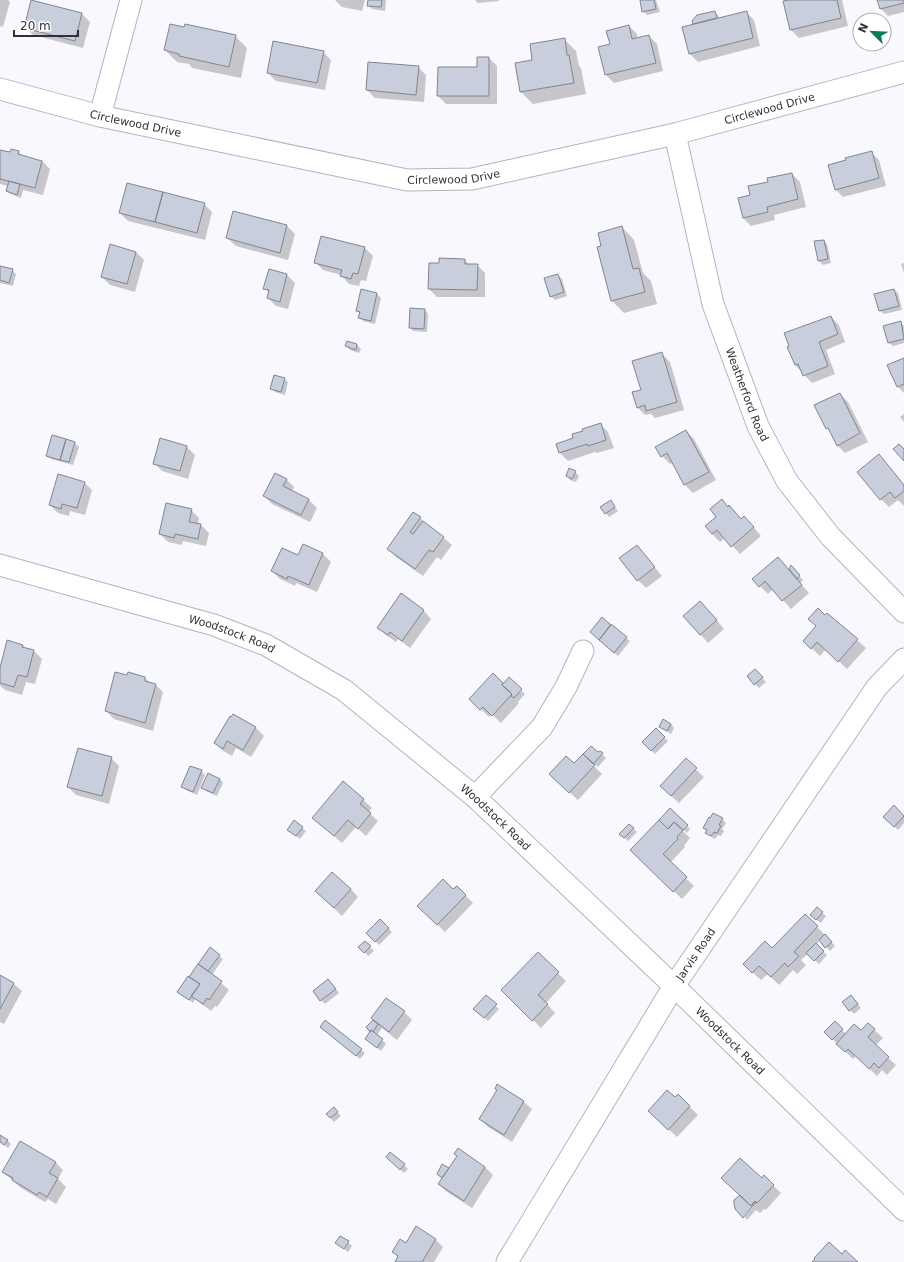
<svg xmlns="http://www.w3.org/2000/svg" width="904" height="1262" font-family="'DejaVu Sans',sans-serif">
<style>
.shadow{fill:#0003}
.building{fill:#c8cedb;stroke:#818592}
.lines{fill:none;stroke-linecap:round;stroke-linejoin:round}
.minor-casing{stroke:#b5b2c0;stroke-width:23}
.minor{stroke:#fff;stroke-width:21}
.labels{text-anchor:middle;stroke-width:3.5;stroke-linejoin:round;paint-order:stroke}
.street-label{font-size:11px;fill:#313035;stroke:#fff}
</style>
<rect width="100%" height="100%" fill="#f9f8fe"/>
<path class="shadow" d="M0,0H8L10,2L3,27L0,26Z
M335,0H365L362,11L342,7Z
M369,0H386L385,11L372,9L368,5Z
M475,0H499V1L478,3Z
M641,0H656L660,12L647,15L643,11Z
M794,0H842L848,26L799,38L791,30Z
M878,0H904V12L888,16L880,8Z
M32,1L82,14L90,22L83,48L33,35L25,27Z
M714,12L718,15L719,19L746,12L754,20L760,46L698,62L690,54L683,28L695,25L694,24Z
M629,26L637,34L638,39L649,36L657,44L663,71L614,83L606,75L611,45Z
M235,36L247,48L241,78L192,68L189,64L177,62L165,50Z
M564,39L576,51L579,66L581,68L586,94L533,104L521,92L534,61Z
M323,52L331,60L325,90L276,81L268,73Z
M489,58L497,66V104H446L438,96L478,68Z
M418,67L426,75L424,102L375,98L367,90Z
M0,151L10,153L19,152L23,157L42,161L50,169L43,195L23,190L21,198L11,194L7,191L8,186L0,184Z
M871,152L879,160L886,186L843,197L835,189Z
M792,174L800,182L806,207L774,215L775,220L751,226L743,218L752,196L769,182Z
M204,204L212,212L205,240L128,221L120,213Z
M234,212L287,226L295,234L288,260L236,246L227,238Z
M622,227L634,240L643,273L651,281L657,304L624,313L612,301L602,247Z
M824,241L827,244L831,263L823,265L819,261Z
M365,248L373,256L366,281L361,280L359,286L349,284L341,275L323,270L315,262Z
M136,252L144,260L135,292L110,285L102,277Z
M464,260L470,265H477L485,273V297H437L429,289L440,264Z
M904,263V273L901,264Z
M0,267L12,270L16,274L13,286L0,283Z
M270,270L287,275L295,283L288,309L276,306L268,298L269,293L264,288Z
M558,275L562,279L567,296L555,300L551,296Z
M894,290L898,293L902,310L884,314L880,311Z
M362,291L377,294L381,298L375,324L363,321L359,317L360,314L357,310Z
M425,310L428,314L427,332L413,331L410,327Z
M831,317L839,325L845,342L826,350L835,374L812,383L795,365Z
M900,322L904,326V343L893,346L889,342Z
M357,345L361,349L359,353L350,350L346,346Z
M662,354L670,362L684,410L655,418L651,414L645,415L637,407L642,390Z
M904,359V393L898,387Z
M284,379L288,382L285,395L275,392L271,388Z
M840,394L848,402L868,442L845,453L837,445L831,432L827,428Z
M904,414V422L900,417Z
M600,424L608,432L614,448L597,453L595,452L568,461L560,453L584,431Z
M686,431L694,439L716,480L693,493L685,485L673,463L670,464L662,456Z
M53,437L75,443L79,447L73,465L51,459L47,456Z
M187,447L195,455L188,479L162,471L154,463Z
M879,455L904,485V506L898,500L889,507L881,499Z
M575,472L579,476L576,482L570,480L567,476Z
M286,479L294,487L292,491L309,500L317,508L310,522L272,504L264,496Z
M84,482L92,490L85,515L70,511L69,516L58,513L50,505Z
M611,501L618,511L609,517L602,507Z
M729,507L741,519L752,525L761,536L740,554L725,538L720,542L712,534Z
M191,510L199,518L198,524L201,525L209,533L206,546L183,541L182,545L168,542L160,534Z
M414,513L452,545L441,560L437,557L423,576L396,557L388,549Z
M304,545L323,554L331,562L317,592L296,583L295,586L280,579L272,571L298,556Z
M637,546L662,576L646,588L638,580Z
M778,558L789,570L791,567L803,580L800,583L809,593L791,609L773,589L768,594L760,586Z
M401,595L424,611L431,619L410,648L398,639L396,642L386,635L378,627Z
M708,610L724,629L708,643L684,616Z
M827,614L866,648L847,669L826,649L820,656L804,641Z
M595,636L626,638L630,641L618,656Z
M22,645L27,649L34,651L42,659L35,684L26,682L22,695L5,690L0,685V672Z
M755,670L766,682L759,688L748,677Z
M493,674L504,685L509,679L525,694L518,702L519,703L501,723L492,714L489,717L470,699Z
M145,678L150,683L155,684L163,692L153,731L114,719L106,711Z
M233,715L256,728L264,736L251,757L236,748L232,756L223,751L215,743Z
M671,724L674,728L671,734L660,727Z
M656,730L668,741L655,754L644,742Z
M600,752L606,758L598,767L594,764L593,765L602,774L578,800L558,782L574,764Z
M111,758L119,766L109,804L76,795L68,787Z
M686,760L704,777L679,803L669,794Z
M191,767L201,771L205,775L197,795L186,790L182,787Z
M220,779L223,783L217,796L206,791L202,787Z
M344,782L372,808L368,812L378,821L366,836L356,827L342,843L322,826Z
M894,806L904,816V823L898,830L885,817Z
M670,809L690,829L687,833L684,830L683,831L690,838L684,846L685,847L670,863L694,886L682,899L639,858Z
M722,819L726,823L722,829L724,831L721,836L718,835L715,839L710,836L704,828Z
M629,825L637,832L628,841L621,834Z
M302,828L306,831L300,839L288,830Z
M457,887L473,903L445,932L418,906L453,891Z
M351,889L358,897L342,916L316,891Z
M822,913L826,916L821,923L815,919Z
M805,915L825,935L835,946L830,951L820,940L816,945L827,955L819,964L808,954L801,960L806,965L797,974L793,970L779,985L768,974L761,980L752,972Z
M380,920L392,932L379,945L367,933Z
M365,942L374,951L368,956L360,947Z
M538,954L566,981L546,1003L555,1013L541,1028L503,990Z
M219,956L223,959L212,975L229,990L217,1007L215,1006L211,1011L195,999L193,1003L179,992L202,966Z
M0,976L14,984L22,991L4,1024L0,1022Z
M332,984L339,993L325,1004L321,1000Z
M486,996L499,1009L488,1021L474,1008Z
M386,999L404,1012L412,1020L397,1040L382,1028L377,1035L386,1044L381,1051L370,1042L372,1031L368,1027L374,1020Z
M855,1000L861,1008L854,1014L850,1010Z
M835,1023L846,1034L861,1032L868,1024L883,1038L875,1046L896,1065L887,1075L882,1070L877,1076L856,1056L853,1059L825,1032Z
M325,1030L361,1050L365,1053L360,1059Z
M498,1085L524,1102L532,1109L512,1142L488,1127L480,1119L498,1091Z
M678,1096L698,1115L677,1137L657,1119Z
M337,1112L341,1116L334,1122L327,1114Z
M0,1137L7,1140L11,1144L8,1148L0,1142Z
M458,1150L485,1167L493,1175L472,1208L447,1192L439,1184L443,1179L438,1174L449,1169L458,1156Z
M391,1161L404,1165L408,1169L404,1173Z
M55,1162L63,1170L58,1179L66,1187L56,1204L48,1199L45,1202L21,1188L3,1172Z
M764,1177L781,1193L766,1210L764,1209L760,1213L756,1210L747,1220L745,1217L753,1207L752,1206L762,1180Z
M435,1239L443,1247L434,1262H396L399,1258L393,1252L406,1244Z
M348,1242L352,1246L348,1252L337,1243Z"/>
<path class="building" d="M31,0L82,13L75,41L24,28Z
M368,0H382L381,7L367,6Z
M640,0H654L656,9L642,12Z
M789,0H837L841,18L790,30L783,1Z
M877,0H904V3L880,9Z
M715,11L717,18L693,24L692,21L697,15Z
M747,11L753,38L689,54L682,27Z
M170,24L184,27L185,24L236,35L229,67L179,56V54L164,50Z
M629,25L632,39L649,35L656,63L605,75L598,47L610,44L606,31Z
M565,38L567,55H569L574,83L520,92L515,63L532,60L530,44Z
M273,41L324,51L317,83L267,73Z
M477,57H489V96H437L438,67H477Z
M368,62L419,66L416,95L366,90Z
M11,149L19,151L18,154L42,161L35,188L0,179V150L10,152Z
M872,151L879,178L835,190L828,165L846,160L845,158Z
M792,173L798,199L767,207L768,212L743,218L738,198L750,195L748,186L768,182L767,178Z
M9,181L20,184L17,195L6,191Z
M127,183L163,192L155,222L119,213Z
M163,192L205,203L197,233L155,222Z
M233,211L287,225L280,253L226,238Z
M622,226L633,269L639,268L645,292L611,301L597,247L601,246L598,233Z
M321,236L365,247L358,274L353,273L351,279L340,276L342,270L314,263Z
M824,240L828,259L818,261L814,241Z
M110,244L136,252L127,284L101,277Z
M439,258L465,259V264H478L477,290L428,289L429,263H439Z
M0,266L13,269L9,283L0,280Z
M269,269L287,274L280,302L267,298L269,290L263,289Z
M558,274L564,292L550,297L544,278Z
M361,289L377,293L371,321L358,318L360,312L356,311Z
M894,289L899,306L879,311L874,294Z
M410,308L425,309L424,329L409,328Z
M831,316L838,334L819,342L828,366L803,376L798,364L795,365L787,347L789,346L784,333Z
M901,321L904,339L888,343L883,326Z
M347,341L357,344L356,350L345,346Z
M662,352L677,402L646,411L645,405L637,408L632,392L641,390L632,361Z
M904,358V384L897,387L887,365Z
M274,375L285,378L281,392L270,389Z
M840,393L860,433L837,446L828,428L826,429L814,405Z
M601,423L606,440L588,446L587,444L559,453L556,444L573,438L572,434L583,431L582,429Z
M686,430L709,472L684,485L667,453L661,457L655,447Z
M52,435L66,439L60,460L46,456Z
M160,438L187,446L180,471L153,464Z
M66,439L75,442L69,462L60,460Z
M899,444L904,449V461L893,449Z
M879,454L904,485V491L895,498L890,492L880,500L857,472Z
M569,468L576,471L572,479L566,476Z
M275,473L287,479L283,486L309,499L301,515L263,496Z
M58,474L85,482L77,508L62,504L61,509L49,505Z
M722,499L728,507L729,505L741,519L744,516L754,527L731,547L717,530L712,534L705,526L716,517L710,509Z
M611,500L615,507L605,514L600,507Z
M166,503L192,509L189,522L201,524L198,539L175,534L174,538L159,534Z
M413,512L421,517L410,532L413,534L423,521L444,537L433,552L429,550L415,569L387,549Z
M303,544L323,553L309,585L288,576L287,579L271,571L282,548L298,555Z
M637,545L655,567L637,581L619,558Z
M778,557L802,585L782,601L765,581L759,587L752,579Z
M791,565L800,575L797,579L789,569Z
M401,593L424,610L402,641L390,632L388,635L377,628Z
M700,601L717,620L700,635L683,616Z
M818,608L825,615L827,613L858,639L838,662L817,642L811,649L803,641L816,626L808,619Z
M602,617L611,625L599,640L590,632Z
M611,624L627,637L614,653L599,640Z
M7,640L23,645L22,647L34,650L27,677L18,675L14,687L0,683V668Z
M755,669L763,677L754,685L747,676Z
M115,672L127,675L128,672L145,677V681L156,684L145,723L105,711Z
M493,673L503,683L502,685L512,694L492,716L483,707L480,710L469,699Z
M509,677L522,689L514,698L511,696L512,694L502,685Z
M233,714L256,727L243,750L227,741L223,749L214,743L230,716L231,717Z
M663,719L671,724L667,731L659,727Z
M656,728L665,737L651,751L642,742Z
M591,746L598,752L600,751L603,753L593,764L583,754Z
M78,748L112,757L102,796L67,787Z
M583,754L595,765L569,793L549,774L566,756L574,763Z
M686,758L697,768L671,796L660,786Z
M190,766L202,770L193,792L181,787Z
M208,773L220,779L213,793L201,788Z
M343,781L364,799L360,804L371,813L358,829L348,820L334,836L312,818Z
M894,805L904,816L894,827L883,817Z
M670,808L688,825L683,830L674,822L668,829L659,820Z
M713,813L723,818L719,825L721,826L717,833L714,832L711,836L705,833L707,830L703,828L709,817L710,818Z
M294,820L303,827L296,836L287,830Z
M659,820L668,829L674,822L683,830L677,837L678,839L663,854L687,877L673,892L630,850Z
M629,824L634,828L624,838L619,834Z
M332,872L351,889L334,908L315,891Z
M443,879L453,889L457,886L466,895L437,925L417,906Z
M817,907L823,912L816,920L810,915Z
M805,914L818,926L794,952L799,956L788,967L785,963L771,977L759,966L752,973L743,964L765,941L772,948Z
M380,919L389,928L375,942L366,933Z
M825,934L832,942L825,948L819,940Z
M365,941L371,946L364,953L358,947Z
M816,943L824,951L814,961L806,953Z
M210,947L220,955L208,971L198,964Z
M538,952L559,972L538,995L548,1004L532,1021L501,990Z
M198,964L222,981L209,1000L207,998L203,1004L191,996L200,984L189,977Z
M0,975L14,983L0,1009Z
M188,976L200,984L189,1000L177,992Z
M328,979L336,989L320,1001L313,991Z
M486,995L497,1004L484,1018L473,1009Z
M851,995L858,1004L849,1011L842,1002Z
M386,998L405,1011L389,1032L371,1018Z
M325,1020L362,1049L356,1056L320,1027Z
M373,1020L378,1024L373,1032L371,1030L370,1032L366,1027Z
M835,1021L843,1029L832,1040L824,1032Z
M868,1023L875,1029L868,1037L889,1057L879,1068L874,1063L869,1069L848,1049L845,1052L836,1044L854,1024L861,1030Z
M371,1030L383,1039L377,1048L365,1039Z
M497,1084L524,1101L504,1135L479,1119L497,1090L495,1089Z
M667,1090L675,1097L678,1094L690,1106L668,1130L648,1111Z
M334,1107L338,1112L330,1118L326,1114Z
M0,1135L8,1140L4,1145L0,1142Z
M20,1141L56,1162L49,1173L58,1178L47,1197L39,1192L37,1195L12,1180L13,1178L2,1172Z
M458,1148L485,1167L464,1201L438,1184L457,1156L454,1154Z
M390,1152L405,1164L400,1170L386,1157Z
M740,1158L762,1178L764,1175L774,1185L757,1203L755,1201L751,1206L721,1178Z
M442,1164L449,1168L442,1178L437,1174Z
M740,1195L751,1206L755,1201L756,1202L743,1218L735,1209L734,1204V1200Z
M416,1226L436,1239L422,1262H395L398,1256L392,1252L400,1239L406,1243Z
M340,1236L349,1241L344,1249L335,1243Z
M829,1242L842,1254L845,1250L858,1262H812L815,1259L814,1258Z"/>
<g class="lines">
<defs>
<g id="minor">
<path id="s1" d="M0,89L100,116L407,180L472,179L675,134L904,72"/>
<path d="M100,116L131,0"/>
<path id="s2" d="M675,134L713,304L758,426L787,481L830,536L904,612"/>
<path id="s3" d="M0,565L214,625L266,645L344,690L475,797L674,986L904,1210"/>
<path d="M475,797L542,727L566,687L583,651"/>
<path id="s4" d="M507,1262L674,986L877,687L904,659"/>
</g>
</defs>
<use href="#minor" class="minor-casing"/>
<use href="#minor" class="minor"/>
</g>
<g class="labels">
<g class="street-label">
<text dy="4" stroke="none"><textPath href="#s1" startOffset="788">Circlewood Drive</textPath></text>
<text dy="4" stroke="none"><textPath href="#s1" startOffset="140">Circlewood Drive</textPath></text>
<text dy="4" stroke="none"><textPath href="#s1" startOffset="464">Circlewood Drive</textPath></text>
<text dy="4" stroke="none"><textPath href="#s2" startOffset="271">Weatherford Road</textPath></text>
<text dy="4" stroke="none"><textPath href="#s3" startOffset="242">Woodstock Road</textPath></text>
<text dy="4" stroke="none"><textPath href="#s3" startOffset="566">Woodstock Road</textPath></text>
<text dy="4" stroke="none"><textPath href="#s4" startOffset="361">Jarvis Road</textPath></text>
<text dy="4" stroke="none"><textPath href="#s3" startOffset="890">Woodstock Road</textPath></text>
</g>
</g>
<g transform="translate(872 32) rotate(294)"><circle r="19" fill="#ffffff" stroke="#adacae"/>
<path d="M0-3L7 15L0 10L-7 15Z" fill="#077a55"/>
<text y="-6" font-size="11" font-weight="bold" text-anchor="middle" fill="#313035">N</text>
</g>
<path d="M14 30v6h64v-6" fill="none" stroke="#313035" stroke-width="2"/>
<text x="20" y="30" font-size="12" fill="#313035" stroke="#ffffff" stroke-width="3" paint-order="stroke">20 m</text>
</svg>
